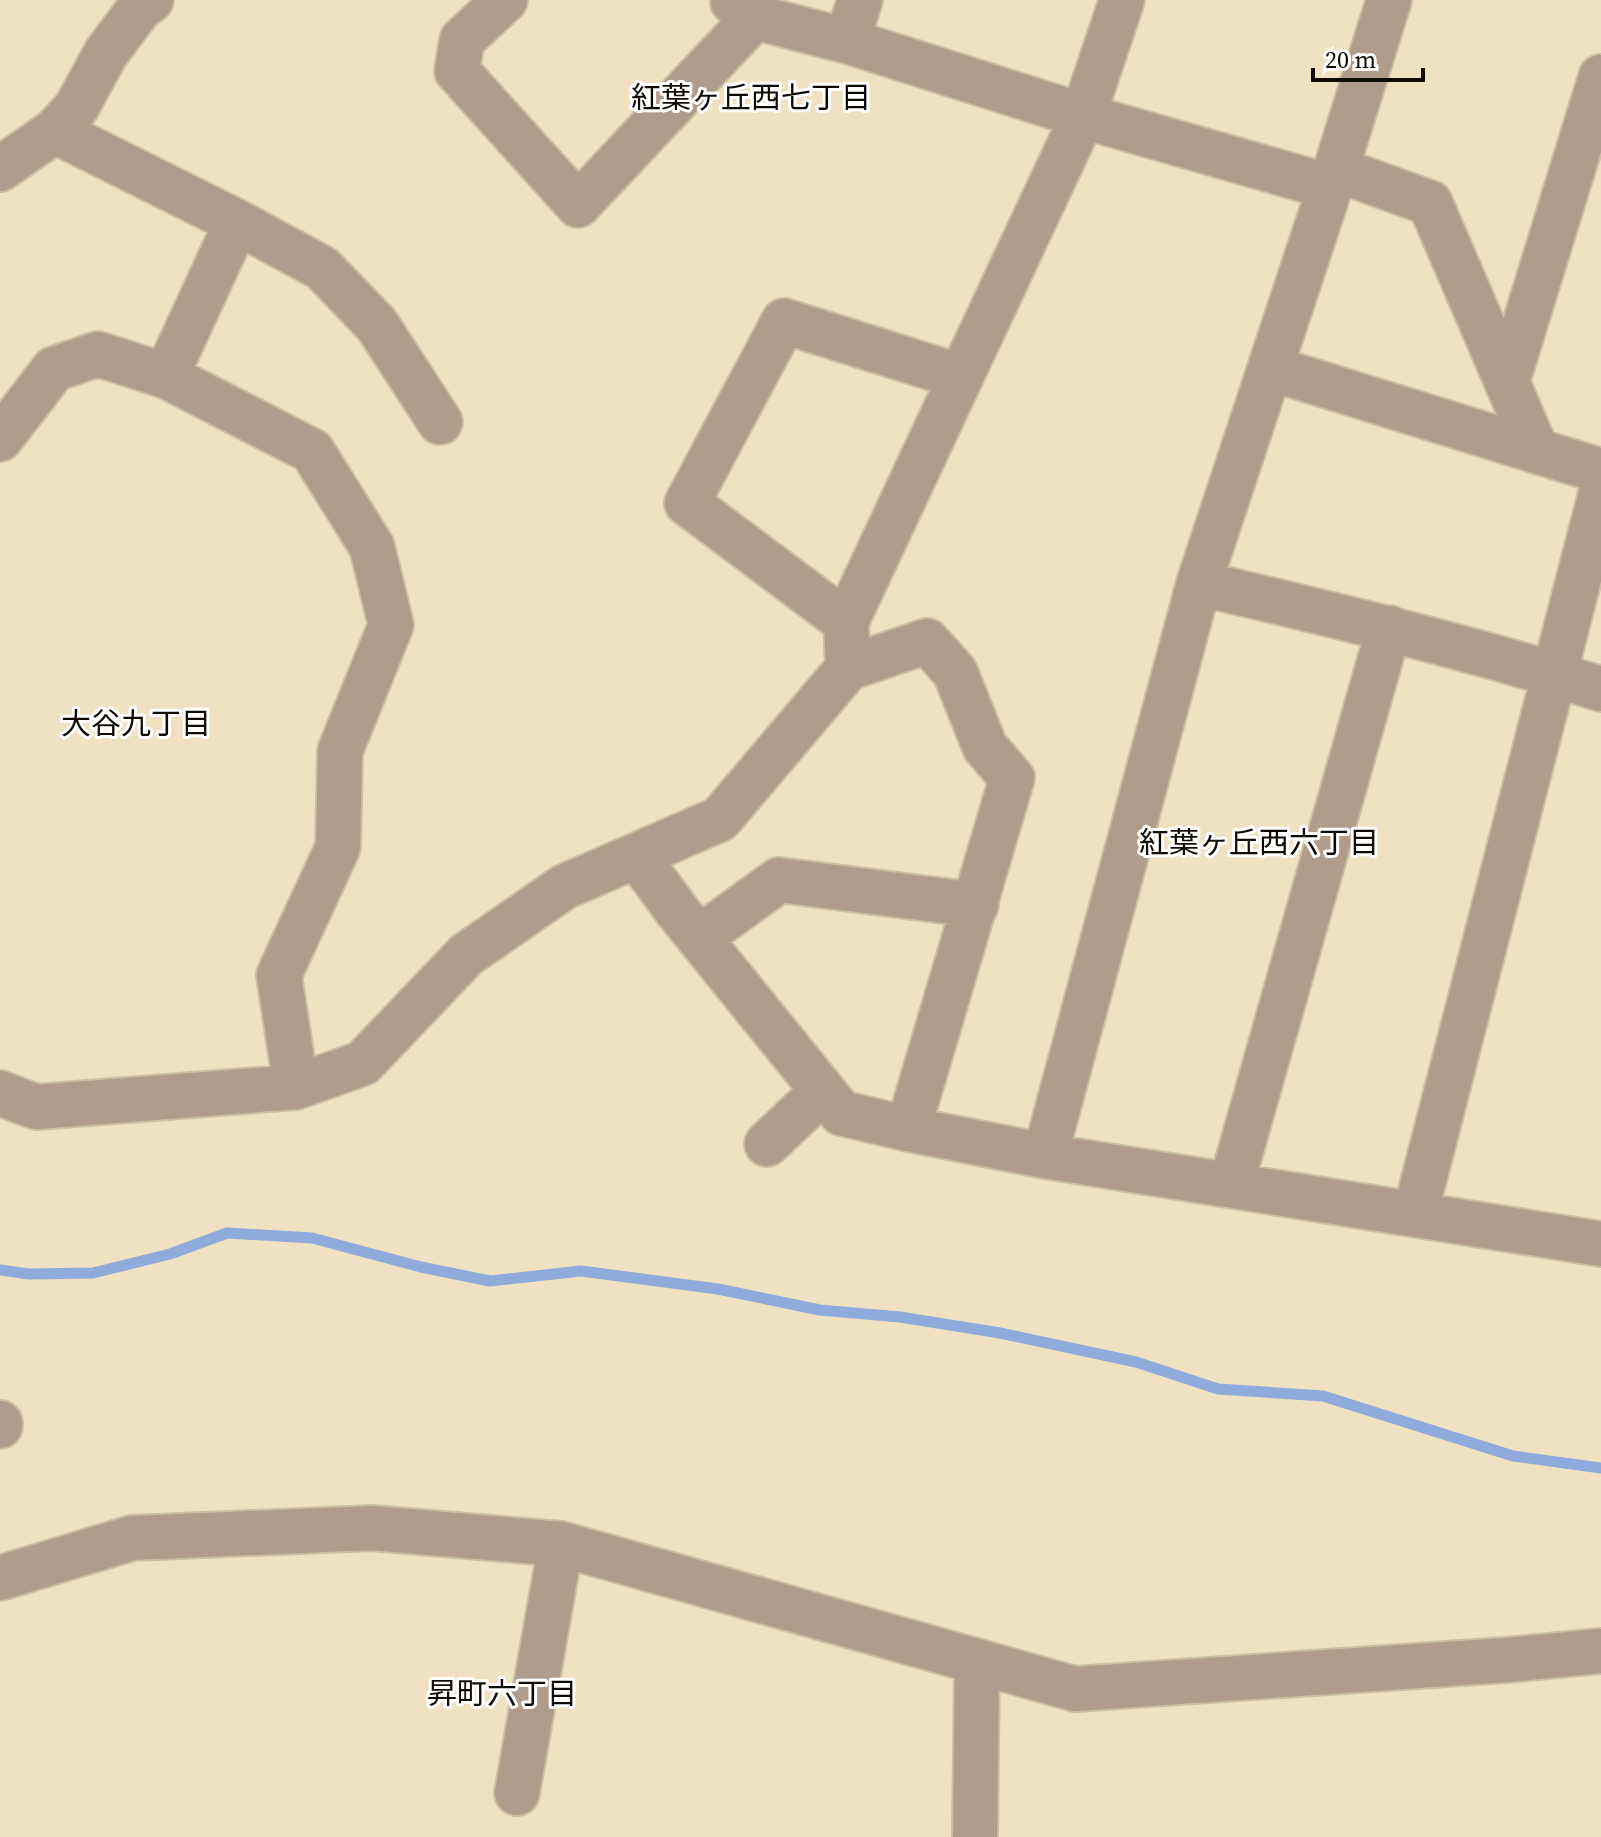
<svg xmlns="http://www.w3.org/2000/svg" width="1601" height="1837" font-family="'Source Serif 4','Noto Sans JP',serif">
<style>
.lines{fill:none;stroke-linecap:round;stroke-linejoin:round}
.stream{stroke:#8eabdb;stroke-width:11}
.minor-casing{stroke:#cbbfa2;stroke-width:48}
.minor{stroke:#b19b8b;stroke-width:44}
.labels{text-anchor:middle;stroke-width:6;stroke-linejoin:round;paint-order:stroke}
.neighbourhood-label{font-size:30px;fill:#0f0b02;stroke:#fff}
</style>
<rect width="100%" height="100%" fill="#efe1c1"/>
<g class="lines">
<path class="stream" d="M0,1270L29,1274L93,1273L170,1254L227,1233L312,1238L421,1267L490,1281L581,1271L718,1289L820,1310L900,1317L1000,1333L1136,1362L1218,1389L1323,1396L1513,1456L1601,1468"/>
<defs>
<path id="minor" d="M505,0L462,40L457,71L578,205L755,17
M860,0L847,41L1083,116L1330,187
M733,2L755,17L847,41
M55,131L237,222L166,376
M0,169L55,131L76,108L106,53L139,9L151,0
M1336,169L1430,203L1507,382
M237,222L322,268L377,325L440,422
M1270,368L1601,471
M0,439L54,369L98,354L166,376L312,451L372,547L391,625L340,751L338,847L279,975L296,1087
M1536,450L1507,382L1601,77
M1199,583L1336,169L1389,0
M846,622L687,503L784,321L961,377
M848,668L927,641L955,672L985,747L1012,778L908,1129L1045,1156L1601,1244
M637,856L678,912L841,1113L908,1129
M699,938L779,880L976,905
M0,1093L36,1107L296,1087L363,1063L466,955L564,887L720,819L848,668L846,622L1083,116L1122,0
M767,1144L823,1091
M1045,1156L1199,583C1334,615 1469,647 1601,689
M1231,1185L1389,628
M1415,1214L1601,493
M0,1423V1426
M0,1578L132,1538L372,1528L561,1544L1075,1689L1506,1660L1601,1651
M517,1793L561,1544
M975,1837L977,1661"/>
</defs>
<use href="#minor" class="minor-casing"/>
<use href="#minor" class="minor"/>
</g>
<g class="labels">
<g class="neighbourhood-label">
<text x="751" y="108">紅葉ヶ丘西七丁目</text>
<text x="136" y="734">大谷九丁目</text>
<text x="1259" y="853">紅葉ヶ丘西六丁目</text>
<text x="502" y="1704">昇町六丁目</text>
</g>
</g>
<path d="M1313 68v12h110v-12" fill="none" stroke="#0f0b02" stroke-width="4"/>
<text x="1325" y="68" font-size="24" fill="#0f0b02" stroke="#ffffff" stroke-width="6" paint-order="stroke">20 m</text>
</svg>
